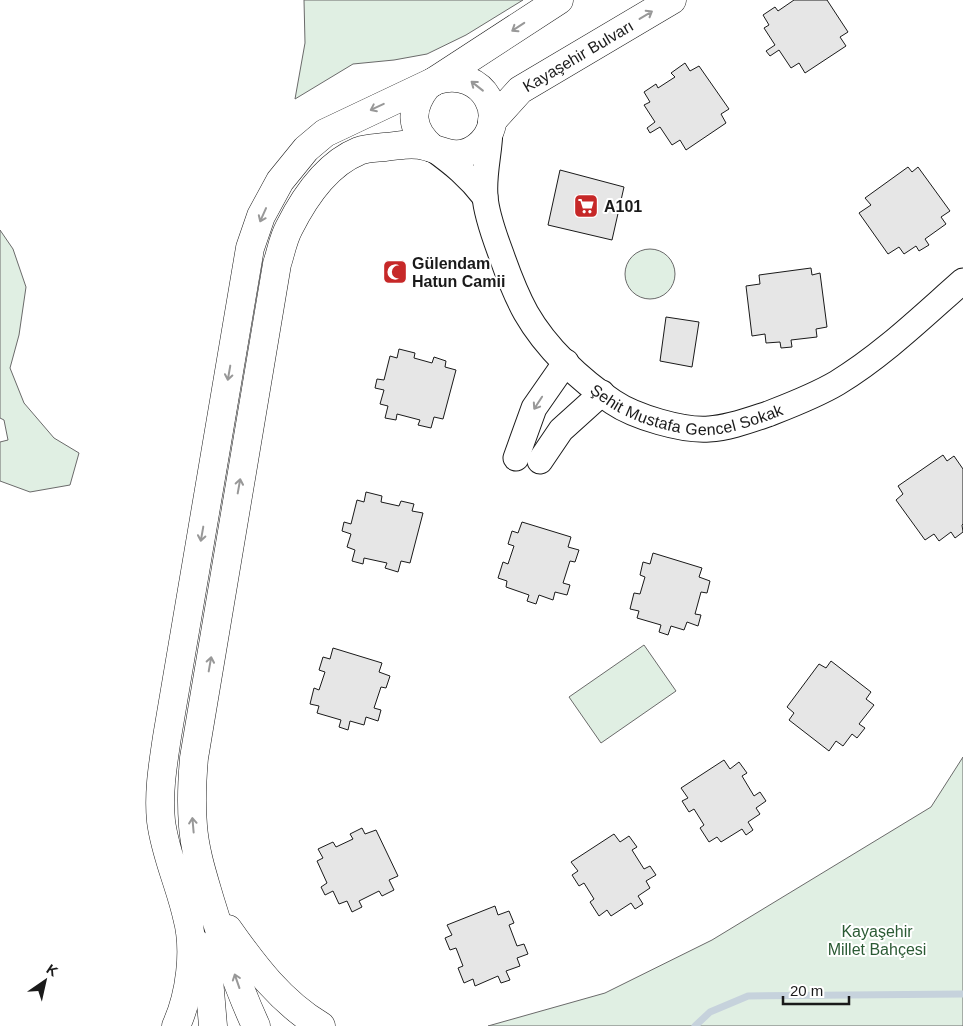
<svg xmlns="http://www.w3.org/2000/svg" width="963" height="1026" font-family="Helvetica,sans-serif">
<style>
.green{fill:#e0efe3;stroke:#6a6a6a}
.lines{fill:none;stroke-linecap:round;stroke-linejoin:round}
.stream{stroke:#c6d2dc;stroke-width:7}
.building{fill:#e6e6e6;stroke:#1a1a1a}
.minor-casing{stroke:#1a1a1a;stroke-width:27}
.major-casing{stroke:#1a1a1a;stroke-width:29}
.minor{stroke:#fff;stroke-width:25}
.major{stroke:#fff;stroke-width:28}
.oneway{stroke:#989898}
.labels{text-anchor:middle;stroke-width:4;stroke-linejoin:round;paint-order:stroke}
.street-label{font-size:16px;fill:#1a1a1a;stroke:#fff}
.poi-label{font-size:16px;font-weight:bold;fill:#1a1a1a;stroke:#fff;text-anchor:start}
.park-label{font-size:16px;fill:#2b5a34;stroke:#fff}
</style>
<rect width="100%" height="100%" fill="#fff"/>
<path class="green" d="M304,0H523L466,35L427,54L394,60L353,64L295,99L305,43Z
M0,230L13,249L26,287L19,335L10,368L24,403L54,438L79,453L70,485L30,492L0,481V442L8,440L4,420L0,418Z
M625 274a25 25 0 1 1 50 0a25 25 0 1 1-50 0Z
M644,645L676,691L601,743L569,697Z
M963,757V1026H488L605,993L712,940L931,807Z"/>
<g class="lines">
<path class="stream" d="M695,1026L710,1012L748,996L963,994"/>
</g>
<path class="building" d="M794,0H827L848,32L840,37L846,46L805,73L799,63L791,68L779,50L770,56L766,51L775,45L764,28L769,25L763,15L775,7L778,11Z
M685,63L690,71L699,66L729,109L721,114L726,123L686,150L680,140L672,145L660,127L650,133L647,128L655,122L644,105L650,102L644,92L656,84L658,88L675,77L671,73Z
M908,167L912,172L918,167L950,211L941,217L946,224L925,239L929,245L919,251L916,246L904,254L899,247L888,254L859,213L871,205L865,198Z
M560,170L624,187L612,240L548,225Z
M811,268L812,275L820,273L827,327L816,329L817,337L791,340L792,347L781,348L780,342L766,343L765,334L752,336L746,286L760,284L759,275Z
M666,317L699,322L692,367L660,361Z
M399,349L415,353L414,358L432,363L434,357L446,361L445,367L456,370L443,419L434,417L431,428L418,425L420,420L397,414L396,420L385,418L388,406L380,404L384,390L375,388L377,379L384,380L390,356L397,358Z
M943,455L947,461L954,456L963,469V524L962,525L963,532L955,538L951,532L939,541L934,534L925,540L896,500L903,494L898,486Z
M366,492L382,496L381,502L399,506L401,501L414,504L412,511L423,513L410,563L401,561L398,572L385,568L387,563L364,558L363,564L352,561L355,550L347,547L351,534L342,531L344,522L351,524L357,500L364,502Z
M522,522L571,537L568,547L579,550L575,562L570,561L563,583L570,585L567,595L555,592L553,600L539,595L536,604L527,601L529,595L506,587L507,581L498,578L503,562L508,564L514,546L508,544L512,531L518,533Z
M653,553L702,568L699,577L710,581L707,593L701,592L695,614L701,615L698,626L687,622L684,630L671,626L668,635L659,632L661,625L637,618L639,611L630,609L634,593L640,594L645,577L640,575L643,562L650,564Z
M333,648L382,663L379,672L390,676L386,688L381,687L374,708L381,710L378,721L366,717L364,725L350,721L348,730L339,727L341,720L317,713L319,706L310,704L314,688L319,690L325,672L319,670L323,657L330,659Z
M831,661L871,692L866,699L874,705L859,724L865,728L857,738L852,734L843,746L836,741L829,751L789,720L794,713L787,707L819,664L826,668Z
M724,760L730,769L739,762L747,773L742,776L754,796L760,792L766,801L756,808L760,814L748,822L753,830L746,835L742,829L721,842L717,837L709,842L700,828L704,825L694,809L689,812L682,801L688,798L681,788Z
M362,828L365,834L376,830L398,876L389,880L394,890L382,896L379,891L359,901L362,907L352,912L347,901L339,904L333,891L325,895L321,887L327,883L317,861L323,858L318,849L333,842L336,847L353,839L350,834Z
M614,834L620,842L629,836L637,847L632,850L644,869L650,866L656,875L646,881L650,888L638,896L643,904L635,909L631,903L611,916L607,910L599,916L590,902L594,899L584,883L579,886L572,875L578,871L571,862Z
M495,906L498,915L509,911L514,923L509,925L517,946L524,944L528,954L517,958L520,966L506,971L510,980L501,983L498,976L475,986L473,979L464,983L458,968L463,966L456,948L450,950L445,938L452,935L447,925Z"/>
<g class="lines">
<defs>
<g id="minor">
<path id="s1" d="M490,128C490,151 483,173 485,196C486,212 495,238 501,254C508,274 516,295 526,313C546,348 580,380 613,402C635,417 683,431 709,429C729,428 750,420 768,414C791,405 815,396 837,383C883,355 922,317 963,281"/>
<path d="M432,148C454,164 469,176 485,197"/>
<path d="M516,458L534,408L566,362"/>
<path d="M540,461L561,430L602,393"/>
</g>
<g id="major">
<path id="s2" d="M492,121L520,90L672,0"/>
<path d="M432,148C410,129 409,109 427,86L559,0"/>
<path d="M228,929C254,966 281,1002 321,1026"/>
<path d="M197,944L209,979L213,1026"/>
<path d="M176,1026C190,995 196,950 187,917C180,885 165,854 161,821C158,793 163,764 167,737L250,248L261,216L280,181L306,149L325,133L437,80C484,66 512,120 477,147C455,163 440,148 419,145C408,143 397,146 385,147C377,148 367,148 359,151C327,164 304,198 289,228C283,239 281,252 277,264L194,758C192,781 191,803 193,826C195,852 203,876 210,900C223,943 237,985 256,1026"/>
</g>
</defs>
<use href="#minor" class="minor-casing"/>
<use href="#major" class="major-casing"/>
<use href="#minor" class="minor"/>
<use href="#major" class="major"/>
</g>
<defs><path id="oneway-shaft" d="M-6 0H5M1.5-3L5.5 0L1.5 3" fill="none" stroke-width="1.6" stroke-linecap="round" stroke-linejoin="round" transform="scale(1.25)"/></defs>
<g class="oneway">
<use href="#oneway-shaft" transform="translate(646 15) rotate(-31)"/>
<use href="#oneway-shaft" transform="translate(518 27) rotate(147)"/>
<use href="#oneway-shaft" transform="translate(477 86) rotate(-142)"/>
<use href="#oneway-shaft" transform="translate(377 107) rotate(155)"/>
<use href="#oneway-shaft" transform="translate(263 215) rotate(114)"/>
<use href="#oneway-shaft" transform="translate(229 373) rotate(100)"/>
<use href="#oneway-shaft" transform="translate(538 403) rotate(123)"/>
<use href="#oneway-shaft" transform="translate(239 486) rotate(-80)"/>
<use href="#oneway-shaft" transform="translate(202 534) rotate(100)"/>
<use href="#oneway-shaft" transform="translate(210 664) rotate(-80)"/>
<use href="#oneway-shaft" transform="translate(193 825) rotate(-95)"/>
<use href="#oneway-shaft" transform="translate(237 981) rotate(-109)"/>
</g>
<defs>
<symbol id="supermarket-square" viewBox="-11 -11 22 22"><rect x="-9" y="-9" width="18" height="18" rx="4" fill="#c62828" stroke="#fff"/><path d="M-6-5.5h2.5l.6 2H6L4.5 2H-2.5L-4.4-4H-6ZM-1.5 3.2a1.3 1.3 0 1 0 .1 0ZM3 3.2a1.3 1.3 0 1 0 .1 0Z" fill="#fff"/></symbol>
<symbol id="mosque-square" viewBox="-11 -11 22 22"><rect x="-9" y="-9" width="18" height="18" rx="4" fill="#c62828" stroke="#fff"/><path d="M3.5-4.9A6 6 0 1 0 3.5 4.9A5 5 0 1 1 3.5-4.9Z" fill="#fff"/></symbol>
</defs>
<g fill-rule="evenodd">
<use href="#supermarket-square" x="572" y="192" width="28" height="28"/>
<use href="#mosque-square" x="381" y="258" width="28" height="28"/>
</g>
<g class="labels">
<g class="street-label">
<text dy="6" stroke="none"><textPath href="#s2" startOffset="109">Kayaşehir Bulvarı</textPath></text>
<text dy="6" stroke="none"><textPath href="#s1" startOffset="394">Şehit Mustafa Gencel Sokak</textPath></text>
</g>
<g class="poi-label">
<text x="604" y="212">A101</text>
<text x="412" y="269">Gülendam<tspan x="412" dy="18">Hatun Camii</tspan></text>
</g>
<g class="park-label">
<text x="877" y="937">Kayaşehir<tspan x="877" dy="18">Millet Bahçesi</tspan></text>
</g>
</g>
<g transform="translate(45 981) rotate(34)" stroke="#ffffff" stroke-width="4" paint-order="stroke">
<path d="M0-4L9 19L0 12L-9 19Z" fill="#1a1a1a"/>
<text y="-8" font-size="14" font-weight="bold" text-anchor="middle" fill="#1a1a1a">K</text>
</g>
<path d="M783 996v8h66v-8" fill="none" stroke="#1a1a1a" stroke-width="2.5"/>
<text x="790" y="996" font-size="15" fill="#1a1a1a" stroke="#ffffff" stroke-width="4" paint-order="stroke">20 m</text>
</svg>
